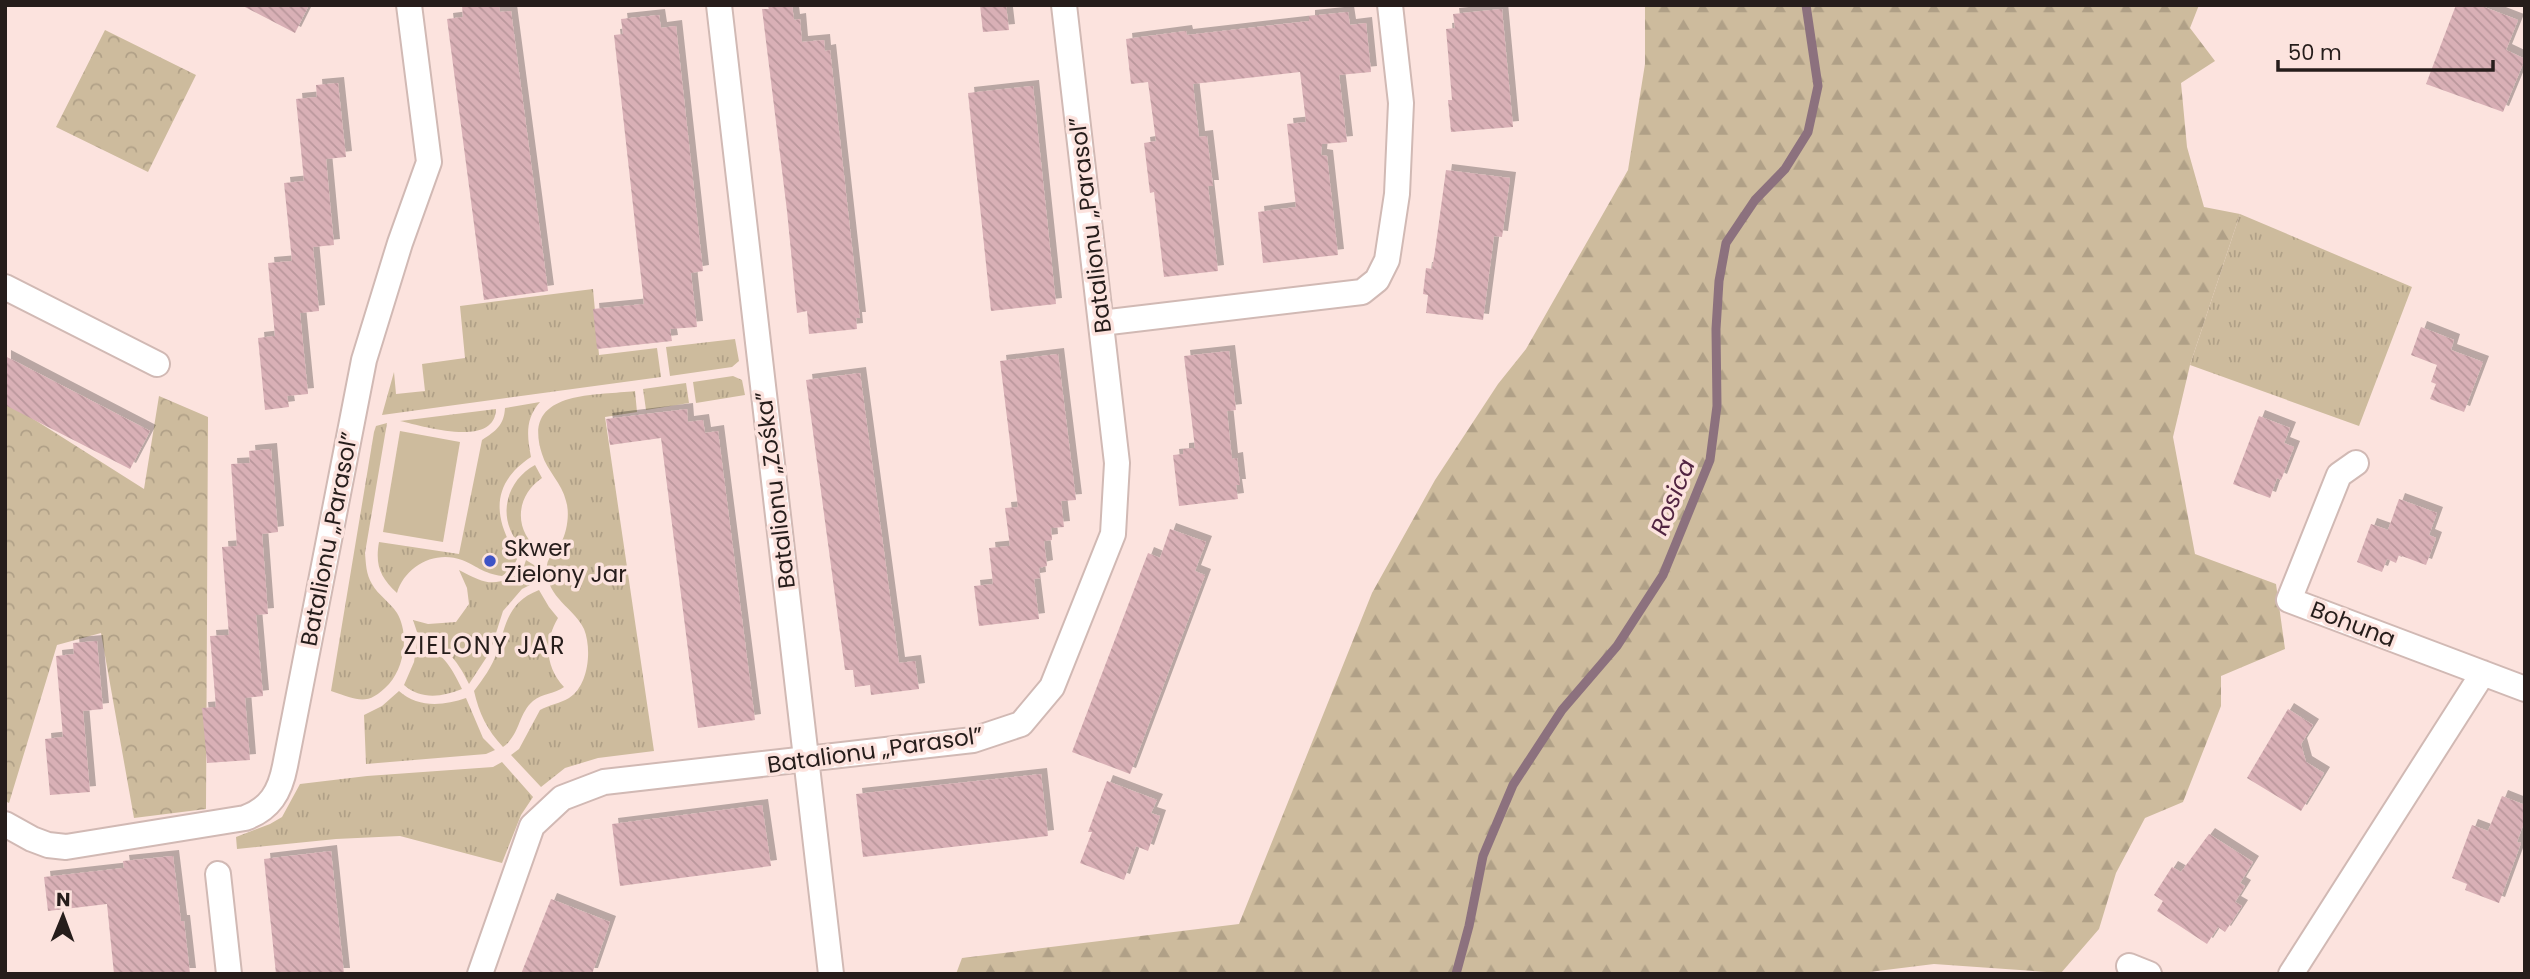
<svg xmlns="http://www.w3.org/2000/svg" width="2530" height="979" font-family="Poppins,sans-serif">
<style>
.grass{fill:url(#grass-tufts)}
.forest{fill:url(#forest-firs)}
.park{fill:url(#park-crowns)}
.garden{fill:#cdbb9d}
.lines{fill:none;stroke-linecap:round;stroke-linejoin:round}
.stream{stroke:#8c717e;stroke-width:9}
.building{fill:url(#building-back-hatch);filter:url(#shadow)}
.street-casing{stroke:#d1b9b4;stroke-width:28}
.street{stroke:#fff;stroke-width:24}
.poi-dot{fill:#3e53c6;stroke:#fce3de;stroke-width:2.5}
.labels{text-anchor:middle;stroke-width:7;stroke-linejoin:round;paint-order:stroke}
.street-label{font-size:23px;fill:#261d1b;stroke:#fce3de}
.poi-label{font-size:23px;fill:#261d1b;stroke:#fce3de;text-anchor:start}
.water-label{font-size:24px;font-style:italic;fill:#512441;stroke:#fce3de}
.neighbourhood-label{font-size:24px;letter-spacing:2px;fill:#261d1b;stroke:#fce3de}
</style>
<defs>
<pattern id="grass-tufts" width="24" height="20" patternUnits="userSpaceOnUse" patternTransform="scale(1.75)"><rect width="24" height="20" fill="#cdbb9d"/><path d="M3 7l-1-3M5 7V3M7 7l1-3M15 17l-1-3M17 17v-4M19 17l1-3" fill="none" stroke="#b0a087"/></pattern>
<pattern id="forest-firs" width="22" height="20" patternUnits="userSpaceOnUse" patternTransform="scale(1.75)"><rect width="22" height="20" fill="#cdbb9d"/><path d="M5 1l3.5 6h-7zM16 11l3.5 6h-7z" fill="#b0a087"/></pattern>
<pattern id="park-crowns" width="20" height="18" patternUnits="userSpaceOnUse" patternTransform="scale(1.75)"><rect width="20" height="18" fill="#cdbb9d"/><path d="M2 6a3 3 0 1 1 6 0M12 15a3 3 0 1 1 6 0" fill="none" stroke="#b0a087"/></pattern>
<pattern id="building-back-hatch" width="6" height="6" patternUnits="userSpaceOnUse" patternTransform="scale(1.75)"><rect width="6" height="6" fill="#d9b0b6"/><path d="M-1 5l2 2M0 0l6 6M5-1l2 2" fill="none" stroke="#ba979c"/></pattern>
<filter id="shadow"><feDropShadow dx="6" dy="-6" stdDeviation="0" flood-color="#0004"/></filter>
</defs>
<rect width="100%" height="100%" fill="#fce3de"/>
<path class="grass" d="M2240,214L2412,287L2359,426L2190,365Z
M593,289L599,355L657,348L661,377L382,415L394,372L396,394L425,391L422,364L465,358L460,306Z
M735,339L739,361L732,367L670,376L666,347Z
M733,376L742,380L745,395L696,403L693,382Z
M686,383L689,403L646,410L643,389Z
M635,391L637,412L605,417L654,751L598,758L565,768L541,787L511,755L519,749L540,710C549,705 561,703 569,698C589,685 592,649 584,629C574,607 544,597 547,565C548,556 557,551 561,543C567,532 570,513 566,501C562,483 547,471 542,454C521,390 593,396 635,391Z
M540,402C525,419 527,436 531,457C490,484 493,519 518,557L512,569L502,576C482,573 479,567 462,560C435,550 405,566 397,593C380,577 375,565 379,542L459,554L482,440C496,431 504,425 505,408Z
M496,409C495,449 423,426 400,421Z
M387,423L365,553C366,564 366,574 372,584C378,595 390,602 397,613C409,633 405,666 389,684C367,707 359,700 331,691L374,432L376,426Z
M535,465L542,478C515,496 513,532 541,551L538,559C529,553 520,547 514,537C498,511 509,479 535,465Z
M526,560L537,567L538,581L522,589L503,611L490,652L469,684C457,659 443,643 417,632L413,620L428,624L456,622L469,604L467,588L459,570C486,584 493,588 522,572Z
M539,590L549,607L558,618C544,642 545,666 564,687C555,694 542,693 533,701C518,714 520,735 503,747C487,730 479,713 474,691C483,679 492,667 497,652C506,624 508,602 539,590Z
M417,642C442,651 451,666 462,689C442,697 421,700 404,685L414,662Z
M399,691C418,708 443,706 466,698L483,738L495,750L486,754L366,764L364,715L382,706Z
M502,762L533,797L521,815L502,863L400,836L336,839L237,849L236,837L270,824L282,817L300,784L367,776L493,767Z"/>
<path class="forest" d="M1645,5H2199L2190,28L2215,61L2181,83L2187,147L2204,207L2240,214L2190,365L2173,437L2195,554L2276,584L2285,649L2221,676V706L2183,802L2145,818L2116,873L2099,929L2061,973L1934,964L1853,974H956L962,958L1239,924L1372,593L1435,480L1498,384L1526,349L1628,170L1645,64Z"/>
<path class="park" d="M105,30L196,75L148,172L56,127Z
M159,396L208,417L206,809L134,818L101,633L57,645L9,803L5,801V401L144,489Z"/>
<path class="garden" d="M400,431L460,442L443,542L383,532Z"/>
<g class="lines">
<path class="stream" d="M1456,974L1469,926L1483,856L1513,785L1562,710L1617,646L1663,575L1710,460L1717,406L1716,329L1719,281L1726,243L1755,200L1785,169L1808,132L1818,86L1806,5"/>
</g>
<path class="building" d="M241,5H309L295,33Z
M462,5H499L500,12L511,11L548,291L484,300L447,19L463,17Z
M768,5H792L794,20L800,19L802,42L824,40L825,51L830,50L860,318H856L857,329L809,334L807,311L797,313L787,211L762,9H769Z
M980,5H1006L1009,30L983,32Z
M2456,5H2479L2518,20L2506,50L2525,59L2503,112L2426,84Z
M1502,9L1513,127L1451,132L1448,100H1452L1446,29L1455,28L1453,14Z
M1348,12L1350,25L1366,23L1371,72L1339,75L1347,142L1322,144L1321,155L1327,156L1338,255L1263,263L1258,212L1296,207L1287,124L1306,122L1300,72L1193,84L1199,137L1207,136L1213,186H1208L1218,271L1164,277L1154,192L1150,193L1144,143L1156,141L1148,82L1131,84L1126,39L1186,31L1187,35L1309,21V16Z
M659,15L661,28L676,26L703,271L691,273L697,327L670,329L672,341L597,349L593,309L644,304L614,35L623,34L621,19Z
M338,83L346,157L326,159L334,245L313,247L319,311L300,313L308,394L287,396L289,407L265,410L258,338L275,336L268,263L292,261L284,183L304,181L296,99L317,97L316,85Z
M1033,86L1056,304L991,311L968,93Z
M1446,170L1510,178L1502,237L1494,236L1483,320L1426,313L1428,295L1423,294L1426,268L1432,269L1435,251Z
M2421,327L2454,340L2451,350L2483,362L2464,412L2430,399L2436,384L2431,382L2437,365L2411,355Z
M1229,351L1236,410L1227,411L1232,459L1237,458L1240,485H1236L1238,499L1179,506L1173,455L1183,454V449L1195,448L1184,356Z
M1058,354L1076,500L1061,501L1064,527L1051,528L1052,540L1044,541L1047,566L1039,568L1040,578L1034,579L1039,619L979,626L974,586L993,584L989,548L1010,546L1005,508L1018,507L1000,361Z
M5,356L150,431L130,469L5,405Z
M860,373L899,663L915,661L919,689L871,695L870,685L855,687L853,670H845L806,380Z
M687,409L688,422L703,420L705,433L718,431L755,720L698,728L661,438L610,445L606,419Z
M2259,416L2290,428L2284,443L2294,447L2281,480L2277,478L2270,498L2233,484Z
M271,449L278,532L262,534L268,614L256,615L263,696L245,698L250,760L207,763L202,708L216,707L210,636L229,635L222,547L237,546L231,464L250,463L249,451Z
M2399,499L2437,513L2429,535L2436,538L2426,565L2399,555L2396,563L2387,559L2382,572L2357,562L2371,524L2388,530Z
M1170,529L1206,542L1195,571L1205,575L1130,774L1072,752L1148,553L1160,558Z
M97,641L103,709L83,711L90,792L50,795L45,739L63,737L56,656L74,654L73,643Z
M2288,709L2313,725L2301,744L2306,762L2324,773L2301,811L2247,778Z
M1041,774L1048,836L863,857L856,794Z
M1107,781L1157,800L1151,813L1160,816L1148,851L1136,846L1124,880L1080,863L1092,832H1088Z
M2502,796L2525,805V820L2517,842L2521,843L2499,903L2465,890L2467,884L2452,878L2472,825L2488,831Z
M762,805L771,866L620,886L612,824Z
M2209,834L2253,862L2240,883L2245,886L2235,902L2242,906L2225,932L2218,927L2207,944L2157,911L2163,901L2154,895L2172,867L2181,872Z
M331,851L344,974H276L264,859Z
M173,856L181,921H184L190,974H114L107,904L48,911L44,877L124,868L123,861Z
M551,899L610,922L592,974H521Z"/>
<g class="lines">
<defs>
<path id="street" d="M719,5L831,974
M5,287L157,364
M1101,323L1362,292L1377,280L1387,260L1397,194L1401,103L1390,5
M2356,463L2339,475L2289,600L2525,689
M5,824L32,839L48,845L66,847L245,818C270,809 280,792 285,766L364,360L400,243L429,162L409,5
M218,874L229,974
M2129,966L2149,974
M480,974L532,826L562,798L604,782L973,740L1021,724L1052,687L1113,534L1117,463L1064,5
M2291,974L2483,673"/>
</defs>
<use href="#street" class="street-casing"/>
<use href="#street" class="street"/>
</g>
<circle class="poi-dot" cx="490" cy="561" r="7"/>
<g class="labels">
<g class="street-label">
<text transform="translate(1090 225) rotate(-97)" y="8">Batalionu „Parasol”</text>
<text transform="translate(775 490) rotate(-97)" y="8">Batalionu „Zośka”</text>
<text transform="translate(329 539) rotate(-79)" y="8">Batalionu „Parasol”</text>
<text transform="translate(2353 624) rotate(21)" y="8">Bohuna</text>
<text transform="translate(875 750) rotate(-8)" y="8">Batalionu „Parasol”</text>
</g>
<g class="poi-label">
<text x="504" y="556">Skwer<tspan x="504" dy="26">Zielony Jar</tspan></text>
</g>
<g class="water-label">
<text transform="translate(1673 497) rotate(-68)" y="8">Rosica</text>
</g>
<g class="neighbourhood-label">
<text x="485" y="654">ZIELONY JAR</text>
</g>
</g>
<rect width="2530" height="979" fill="none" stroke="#261d1b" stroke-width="14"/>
<g transform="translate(63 916) rotate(1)" stroke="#fce3de" stroke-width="5" paint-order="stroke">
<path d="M0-5L12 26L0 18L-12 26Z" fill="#261d1b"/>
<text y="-10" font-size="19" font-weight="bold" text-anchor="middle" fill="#261d1b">N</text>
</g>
<path d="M2278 60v10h215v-10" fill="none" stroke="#261d1b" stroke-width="3.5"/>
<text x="2288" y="60" font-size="21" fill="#261d1b" stroke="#fce3de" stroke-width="5" paint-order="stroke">50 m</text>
</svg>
